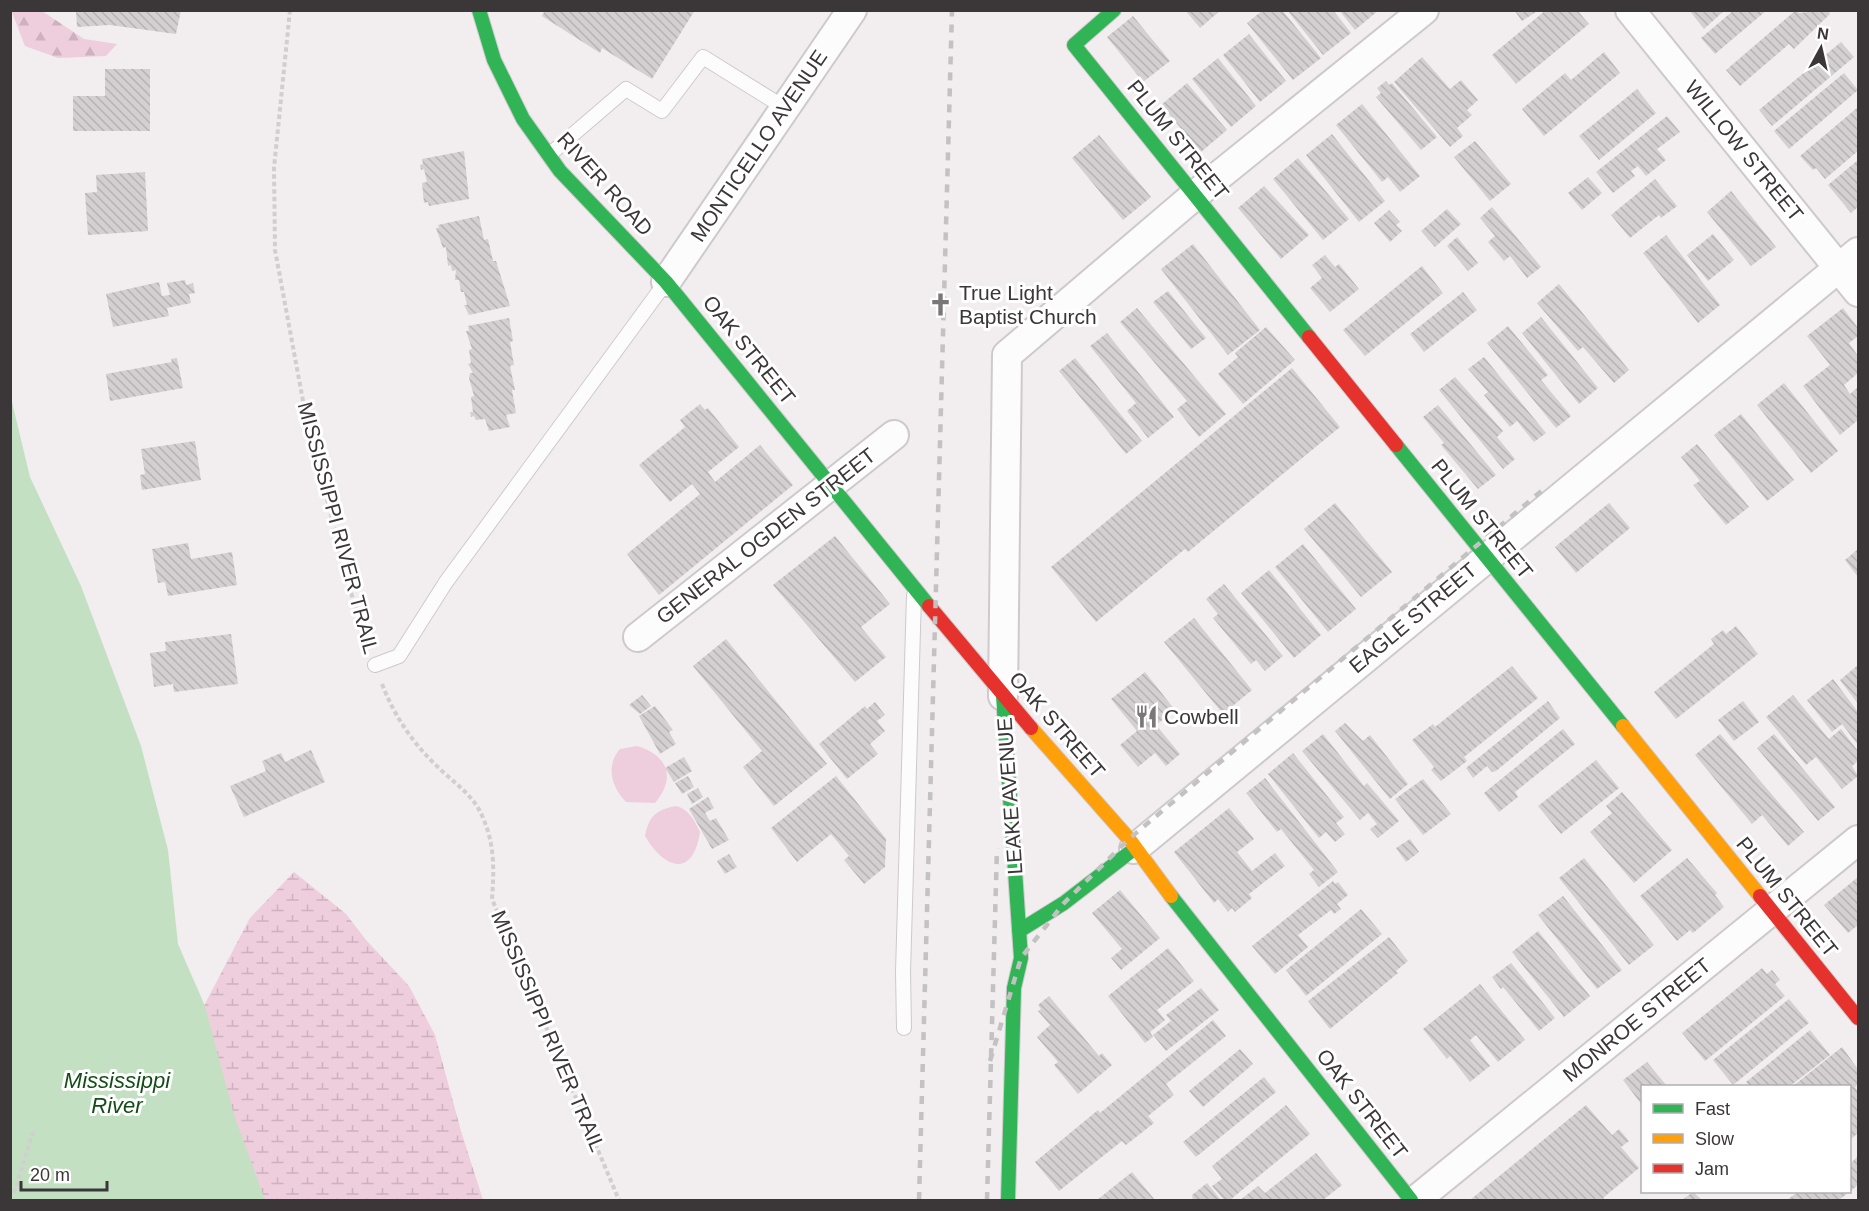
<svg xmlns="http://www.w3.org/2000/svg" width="1869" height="1211" font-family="Helvetica,sans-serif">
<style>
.green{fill:#eecddc}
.forest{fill:url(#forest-firs)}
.wetland{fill:url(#wetland-marsh)}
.water{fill:#c4e0c3}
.building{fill:url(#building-back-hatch)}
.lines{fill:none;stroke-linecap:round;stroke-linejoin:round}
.lane-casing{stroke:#cecacc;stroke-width:16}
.street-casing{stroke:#cecacc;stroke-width:32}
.fast-casing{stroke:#cecacc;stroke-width:16}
.slow-casing{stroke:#cecacc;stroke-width:16}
.jam-casing{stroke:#cecacc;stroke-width:16}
.path{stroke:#d1cecf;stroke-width:4;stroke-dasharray:4.5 3;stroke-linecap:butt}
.lane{stroke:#fdfcfd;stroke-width:14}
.street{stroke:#fdfcfd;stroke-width:28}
.fast{stroke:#30b455;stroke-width:14}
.slow{stroke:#ff9f0a;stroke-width:14}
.jam{stroke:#e5322d;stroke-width:14}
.rail{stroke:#c2c2c2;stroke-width:4.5;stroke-dasharray:8 8;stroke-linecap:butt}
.labels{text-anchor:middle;stroke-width:6;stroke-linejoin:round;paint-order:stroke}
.street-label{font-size:21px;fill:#3b3739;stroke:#fff}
.poi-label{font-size:21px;fill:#3b3739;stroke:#fff;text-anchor:start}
.water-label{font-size:22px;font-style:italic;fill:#134e19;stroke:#fff}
</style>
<defs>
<pattern id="forest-firs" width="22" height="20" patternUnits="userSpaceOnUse" patternTransform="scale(1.5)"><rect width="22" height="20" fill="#eecddc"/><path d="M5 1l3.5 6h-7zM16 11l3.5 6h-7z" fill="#cdb1be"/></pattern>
<pattern id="wetland-marsh" width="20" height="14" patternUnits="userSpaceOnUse" patternTransform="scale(1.5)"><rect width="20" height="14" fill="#eecddc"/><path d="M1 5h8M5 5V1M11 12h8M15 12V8" fill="none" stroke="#cdb1be"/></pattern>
<pattern id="building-back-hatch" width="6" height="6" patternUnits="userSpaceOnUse" patternTransform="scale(1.5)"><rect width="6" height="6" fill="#d4cfd1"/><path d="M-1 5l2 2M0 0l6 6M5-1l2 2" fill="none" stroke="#b7b2b4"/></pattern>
</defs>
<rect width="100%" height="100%" fill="#f2edef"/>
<path class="green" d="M637,746C667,755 677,777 655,803L626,802C612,788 605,766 620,749Z
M676,806C689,809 694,820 700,832C693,878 665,870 645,836C649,816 656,810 676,806Z"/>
<path class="forest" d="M11,10L42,11L84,39L117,44L106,56L58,58L25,46Z"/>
<path class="wetland" d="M294,872L346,914L366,940L409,986L435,1035L461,1131L483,1200H197L175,1061L250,918Z"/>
<path class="water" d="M11,398L30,477L81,586L141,746L168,850L178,944L205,1006L234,1115L265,1200H11Z"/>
<path class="building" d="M76,10H181L176,34L110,25L77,27Z
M545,10H695L652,79L602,48L600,53L542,16Z
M1185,10H1221L1200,28Z
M1263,10H1282L1321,58L1293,80L1247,23Z
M1287,10H1333L1351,33L1323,55Z
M1339,10H1379L1355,30Z
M1514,10H1539L1522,21Z
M1546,10H1577L1589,24L1516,84L1492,55Z
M1689,10H1725L1704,29Z
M1734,10H1767L1715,54L1701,38Z
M1796,10L1799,13L1828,10L1830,14L1794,49L1789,44L1740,86L1726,70Z
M1133,16L1170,61L1143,82L1107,37Z
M1249,34L1286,81L1260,102L1223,55Z
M1841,42L1854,57L1772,126L1759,110Z
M1604,52L1620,73L1544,136L1522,109L1565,73L1571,80Z
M1422,57L1450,89L1461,80L1478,100L1467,110L1472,115L1457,128L1463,136L1450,147L1394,82Z
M1218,58L1256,106L1231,127L1192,79Z
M105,69H150V131H73V96H105Z
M1844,73L1858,90L1789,149L1774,131Z
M1386,81L1389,85L1392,83L1437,137L1421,150L1376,97L1381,93L1377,88Z
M1187,83L1227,130L1201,152L1161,105Z
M1637,89L1656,113L1599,160L1579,136Z
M1362,104L1420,176L1400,192L1388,177L1382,182L1336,125Z
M1858,107V151L1825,179L1816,168L1813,170L1800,156Z
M1667,116L1680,132L1657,149L1666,160L1646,176L1638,166L1631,171L1635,176L1613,193L1596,172Z
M1332,134L1385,201L1359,222L1306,155Z
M1099,135L1151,197L1123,220L1072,158Z
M1475,141L1511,184L1490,201L1454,157Z
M464,151L469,199L429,206L428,202L424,203L422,183L427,182L424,169L421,170L420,165L423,164L422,159Z
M1298,158L1349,219L1323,240L1273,179Z
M1858,160V207L1851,213L1828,185Z
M145,172L148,231L88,235L85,193L97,192L96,175Z
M1588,177L1602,193L1582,210L1568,193Z
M1655,179L1677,206L1661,218L1659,215L1630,238L1611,215Z
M1264,186L1309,235L1281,259L1238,208Z
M1731,191L1776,247L1751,266L1707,212Z
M1492,207L1541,267L1527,278L1510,256L1504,261L1488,242L1495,236L1480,218Z
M1447,209L1461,224L1435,247L1421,231Z
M1389,210L1400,222L1396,225L1402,231L1390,242L1374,223Z
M479,216L484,240L488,239L493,261H496L510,306L469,315L464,305H467L464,292H461L459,280H455L456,270L452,271L451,265L448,266L446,247L443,248L436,228H439L438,225Z
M1713,234L1734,260L1708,281L1687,255Z
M1666,235L1720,305L1698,323L1643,253Z
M1457,237L1478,263L1468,271L1447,246Z
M1193,244L1260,330L1228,355L1161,269Z
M1325,255L1335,267L1339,264L1359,289L1330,312L1310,288L1322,278L1312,265Z
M1422,266L1443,293L1365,356L1343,330Z
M185,280L186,285L193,283L195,293L189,294L191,303L167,308L169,316L113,327L106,294L159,282L162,296L170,295L167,283Z
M1559,284L1629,370L1614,383L1583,347L1578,351L1537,303Z
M1168,291L1206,338L1191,349L1153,302Z
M1463,292L1477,310L1424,352L1410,334Z
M1137,308L1226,414L1199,437L1177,409L1187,401L1120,322Z
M1843,308L1858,328V336L1849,343L1858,356V373L1844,385L1850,394L1858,387V420L1840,435L1803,386L1830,365L1807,336Z
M1541,317L1598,388L1579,404L1522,333Z
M509,318L513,341L510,342L514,365L510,366L515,390H512L516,413L506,415L510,427L489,431L485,419L476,420L474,416L471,417L470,412H473L471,397L474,396L469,378L470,373H473L468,364L471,363L469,350L472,349L466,331H469L468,326Z
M1508,326L1548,375L1541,380L1571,416L1556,428L1487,343Z
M1266,327L1295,360L1243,404L1218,374L1238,357L1235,353Z
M1107,333L1174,417L1148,438L1127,411L1136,403L1090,346Z
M1484,357L1546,433L1534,442L1517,421L1510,427L1484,395L1488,392L1468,369Z
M177,358L183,388L110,401L106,374L172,362L171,359Z
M1075,358L1142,441L1126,454L1059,371Z
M1292,368L1340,427L1188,552L1185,549L1096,622L1051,567Z
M1455,377L1503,431L1497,437L1515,459L1503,469L1439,390Z
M1784,383L1838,451L1811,473L1757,405Z
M700,404L705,410L708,408L739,447L708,472L715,482L760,445L793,485L659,595L627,554L700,494L692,484L670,502L639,465L685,427L680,420Z
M1438,405L1496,475L1478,489L1441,445L1444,443L1423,417Z
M1741,414L1794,480L1767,501L1714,435Z
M195,441L201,480L142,490L140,475L145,474L141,449Z
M1697,444L1749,507L1726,525L1693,485L1700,481L1681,457Z
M1335,503L1392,572L1361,597L1304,529Z
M1609,503L1630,528L1576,573L1555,547Z
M835,536L890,604L861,627L886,657L855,682L773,585Z
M188,543L191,559L232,552L237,585L168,596L165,582L158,583L152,549Z
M1303,544L1356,609L1328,632L1275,567Z
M1858,549V577L1845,560Z
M1269,570L1321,635L1294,658L1241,593Z
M1224,584L1283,656L1265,671L1256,660L1251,664L1213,618L1218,614L1206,599Z
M1194,618L1252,690L1223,714L1164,642Z
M1736,626L1758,654L1676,719L1654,692L1714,644L1711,639L1723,630L1726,634Z
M231,634L238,684L174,692L173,684L154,687L150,653L166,651L165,642Z
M726,639L827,764L774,806L743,767L762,751L693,666Z
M1858,665V704L1840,680Z
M1512,666L1538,698L1464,757L1467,761L1441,781L1431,770L1434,767L1412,740L1433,724L1435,727Z
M1145,672L1175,710L1156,725L1180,754L1166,766L1155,753L1138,767L1120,745L1137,731L1111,699Z
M1833,679L1858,712V745L1842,724L1832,732L1807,700Z
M642,695L651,706L640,714L629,705Z
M1793,695L1829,739L1841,729L1858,751V761L1852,766L1858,776L1842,789L1816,757L1806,765L1766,717Z
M1548,701L1560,718L1496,771L1492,772L1487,766L1473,778L1466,768Z
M1743,701L1759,722L1734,741L1718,720Z
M875,702L885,715L877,721L885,731L870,744L878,754L847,779L819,744L865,706L867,709Z
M655,706L673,730L669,732L676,744L660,754L639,716Z
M1345,723L1363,741L1370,735L1408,784L1390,799L1335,731Z
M1563,729L1575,744L1515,792L1518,797L1499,812L1484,793Z
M1323,734L1364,786L1367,783L1399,821L1378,838L1370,829L1377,824L1368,813L1360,820L1302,751Z
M1720,734L1804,832L1788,846L1762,815L1752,824L1695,755Z
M1774,734L1835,807L1818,821L1757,748Z
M311,750L325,782L244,817L230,786L266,771L262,761L281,753L285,762Z
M1293,753L1344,817L1336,823L1345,834L1335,842L1326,832L1319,838L1268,774Z
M684,757L692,771L674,782L665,768Z
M1596,760L1619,788L1561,834L1538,806Z
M688,776L694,787L682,794L675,783Z
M836,776L886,839L885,867L864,884L844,860L849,856L831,834L797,862L771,828Z
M1265,778L1338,872L1319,887L1309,874L1314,870L1281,829L1277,832L1246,793Z
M1423,779L1451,814L1423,835L1395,799Z
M698,788L703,797L692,804L687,794Z
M1622,792L1672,850L1634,883L1590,832L1612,813L1606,806Z
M708,797L714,808L705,813L710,821L716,818L729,840L712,849L689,809Z
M1229,808L1254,839L1237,852L1252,871L1275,853L1285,866L1249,894L1252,898L1235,912L1232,908L1228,912L1218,899L1214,903L1174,852Z
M1410,839L1419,852L1406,862L1396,848Z
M729,854L737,867L725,874L717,861Z
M1584,858L1654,945L1629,965L1559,878Z
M1687,858L1717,893L1715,895L1724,907L1693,933L1690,930L1677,941L1640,896Z
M1858,877V925L1848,933L1824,905Z
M1333,881L1335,884L1338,882L1348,895L1337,904L1341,909L1334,914L1331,910L1298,935L1308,947L1275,974L1252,946Z
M1120,890L1160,938L1121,970L1111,958L1122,949L1092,913Z
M1563,896L1622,970L1597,989L1538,915Z
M1361,909L1382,934L1306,996L1286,970Z
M1538,931L1590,996L1564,1017L1512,952Z
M1389,937L1408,961L1396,971L1398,973L1330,1029L1308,1001Z
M1168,948L1194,981L1157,1010L1165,1020L1150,1032L1153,1037L1145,1043L1108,996Z
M1511,963L1555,1018L1539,1031L1503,987L1501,989L1492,977Z
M1762,968L1767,974L1772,970L1780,980L1775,984L1785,996L1705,1061L1682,1033Z
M1480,984L1525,1040L1498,1062L1476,1035L1470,1040L1490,1066L1470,1082L1450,1056L1447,1059L1423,1029Z
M1201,988L1219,1010L1166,1051L1153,1035L1171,1021L1166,1015Z
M1049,996L1099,1056L1102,1053L1112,1065L1078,1094L1054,1065L1058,1062L1037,1037L1050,1025L1038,1011L1041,1009L1038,1005Z
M1789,999L1809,1023L1733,1085L1713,1060Z
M1213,1020L1226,1036L1166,1084L1174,1095L1148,1116L1154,1123L1126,1145L1122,1141L1059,1191L1035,1162L1098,1110L1100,1113Z
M1810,1030L1830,1055L1790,1086H1750L1746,1082Z
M1842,1047L1858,1069V1084L1855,1087L1858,1092V1133L1850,1140V1086H1793Z
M1240,1049L1253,1064L1203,1107L1189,1091Z
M1647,1062L1667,1086H1642V1105L1623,1080Z
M1264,1077L1276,1092L1196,1157L1183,1142Z
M1286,1105L1310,1134L1230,1200H1224L1212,1186L1222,1179L1212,1166Z
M1586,1105L1612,1135L1619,1129L1629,1141L1621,1147L1639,1168L1603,1198L1605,1200H1470Z
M1316,1153L1342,1185L1323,1200H1240L1258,1186L1265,1193Z
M1858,1156V1185L1839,1200H1787L1798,1192H1850V1164Z
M1132,1172L1155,1200H1097Z
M1207,1183L1221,1200H1193L1192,1195Z
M1693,1192L1702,1200H1682Z"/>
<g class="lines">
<defs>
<path id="lane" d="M549,155L626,89L662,111L703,57L785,108
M375,665L399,656L446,582L666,282
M904,1028L903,972L914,595"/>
<path id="street" d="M1630,10L1858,292
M666,282L852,10
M638,637L894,435
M1003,696L1007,355L1195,195L1424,10
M1134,849L1858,252
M1416,1200L1858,840"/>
<path id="fast" d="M479,10L494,60L523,119L560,171L666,282L929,606
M1114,10L1074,45L1309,337
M1396,445L1623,726
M1003,696L1021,958L1014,988L1008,1200
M1171,896L1411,1200
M1019,931L1064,903L1134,849"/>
<path id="slow" d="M1623,726L1760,896
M1031,728L1129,839L1171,896"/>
<path id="jam" d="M1309,337L1396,445
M929,606L1031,728
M1760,896L1858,1018"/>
</defs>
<use href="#lane" class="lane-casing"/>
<use href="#street" class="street-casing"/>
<use href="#fast" class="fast-casing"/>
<use href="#slow" class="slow-casing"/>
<use href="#jam" class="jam-casing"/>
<path class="path" d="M290,10L274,168L275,250L306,417L351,593L369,645
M382,684C395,718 415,746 441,770C457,785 475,797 483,818C495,845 494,871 492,899L619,1200
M14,1193L33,1132"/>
<use href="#lane" class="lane"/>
<use href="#street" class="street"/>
<use href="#fast" class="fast"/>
<use href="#slow" class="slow"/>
<use href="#jam" class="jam"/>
<path class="rail" d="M990,1061L1021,958L1064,903L1129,839L1545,488
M919,1200L952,10
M987,1200L997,848"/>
</g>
<defs>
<symbol id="church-bare" viewBox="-9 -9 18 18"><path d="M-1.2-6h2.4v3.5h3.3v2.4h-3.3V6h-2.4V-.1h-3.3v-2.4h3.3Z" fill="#7b7779" stroke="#fff" stroke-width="2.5" paint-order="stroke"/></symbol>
<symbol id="restaurant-bare" viewBox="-9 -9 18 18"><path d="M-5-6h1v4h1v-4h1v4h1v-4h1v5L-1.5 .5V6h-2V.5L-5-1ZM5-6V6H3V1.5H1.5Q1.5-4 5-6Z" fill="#7b7779" stroke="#fff" stroke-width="2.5" paint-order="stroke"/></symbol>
</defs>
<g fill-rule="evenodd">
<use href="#church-bare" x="924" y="288" width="33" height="33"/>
<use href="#restaurant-bare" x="1130" y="700" width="33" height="33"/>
</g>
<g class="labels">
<g class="street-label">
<text transform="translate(1178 140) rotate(51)" y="7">PLUM STREET</text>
<text transform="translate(759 146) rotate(-56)" y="7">MONTICELLO AVENUE</text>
<text transform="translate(1744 151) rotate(51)" y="7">WILLOW STREET</text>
<text transform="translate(605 184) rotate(48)" y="7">RIVER ROAD</text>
<text transform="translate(749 350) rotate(51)" y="7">OAK STREET</text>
<text transform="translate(1482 519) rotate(51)" y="7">PLUM STREET</text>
<text transform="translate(338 528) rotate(75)" y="7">MISSISSIPPI RIVER TRAIL</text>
<text transform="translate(766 536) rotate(-38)" y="7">GENERAL OGDEN STREET</text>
<text transform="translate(1413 618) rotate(-40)" y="7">EAGLE STREET</text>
<text transform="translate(1057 725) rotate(49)" y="7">OAK STREET</text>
<text transform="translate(1010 796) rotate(-94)" y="7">LEAKE AVENUE</text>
<text transform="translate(1787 897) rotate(51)" y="7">PLUM STREET</text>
<text transform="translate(1637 1020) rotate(-39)" y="7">MONROE STREET</text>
<text transform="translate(548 1031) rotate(67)" y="7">MISSISSIPPI RIVER TRAIL</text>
<text transform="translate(1362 1104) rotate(52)" y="7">OAK STREET</text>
</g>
<g class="poi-label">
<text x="959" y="300">True Light<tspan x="959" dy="24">Baptist Church</tspan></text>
<text x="1164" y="724">Cowbell</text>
</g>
<g class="water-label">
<text x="117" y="1088">Mississippi<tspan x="117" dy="25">River</tspan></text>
</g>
</g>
<rect width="1869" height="1211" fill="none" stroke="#3b3739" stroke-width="24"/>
<rect x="1641" y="1085" width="210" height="108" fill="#ffffff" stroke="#b1afb0" stroke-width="1.5"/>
<rect x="1653" y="1104" width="30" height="9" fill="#30b455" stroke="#b1afb0" stroke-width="1.5"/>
<text x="1695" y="1115" font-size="18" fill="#3b3739">Fast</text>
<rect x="1653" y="1134" width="30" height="9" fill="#ff9f0a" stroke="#b1afb0" stroke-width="1.5"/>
<text x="1695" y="1145" font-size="18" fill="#3b3739">Slow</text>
<rect x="1653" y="1164" width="30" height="9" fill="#e5322d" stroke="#b1afb0" stroke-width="1.5"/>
<text x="1695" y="1175" font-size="18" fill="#3b3739">Jam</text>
<g transform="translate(1821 48) rotate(8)" stroke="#ffffff" stroke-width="4.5" paint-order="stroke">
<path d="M0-4.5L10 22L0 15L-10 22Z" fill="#3b3739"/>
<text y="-9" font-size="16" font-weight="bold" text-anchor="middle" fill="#3b3739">N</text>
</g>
<path d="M21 1181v9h86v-9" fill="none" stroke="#3b3739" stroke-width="3"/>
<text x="30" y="1181" font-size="18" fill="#3b3739" stroke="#ffffff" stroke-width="4.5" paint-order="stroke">20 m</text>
</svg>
